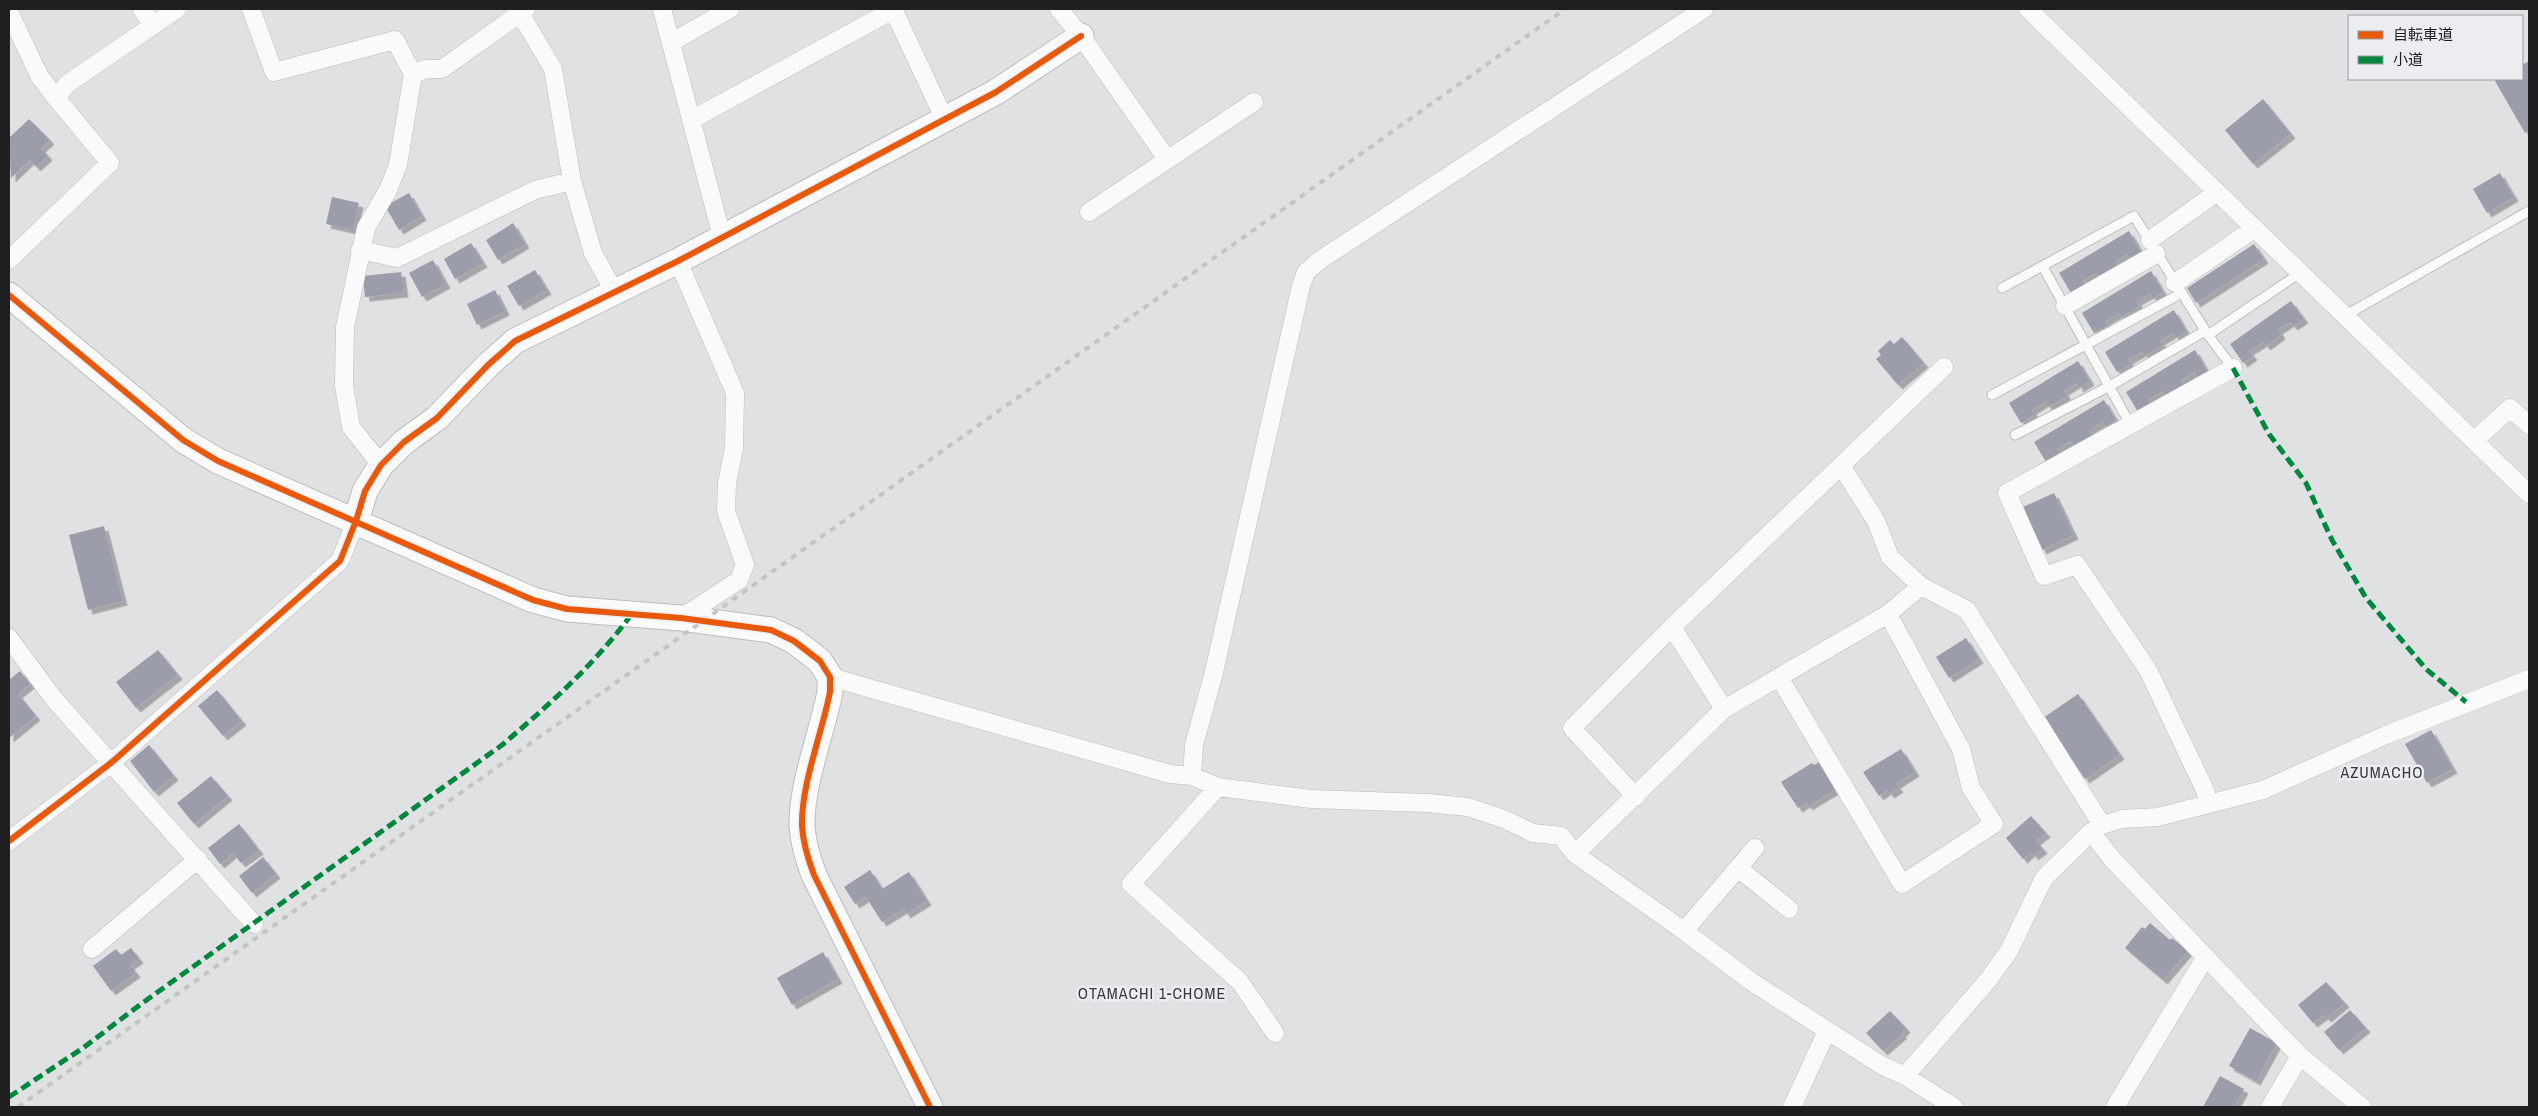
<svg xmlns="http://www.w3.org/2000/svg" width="2538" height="1116" font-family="'Archivo Narrow','Noto Sans JP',sans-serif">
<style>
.building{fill:#9b9daa;filter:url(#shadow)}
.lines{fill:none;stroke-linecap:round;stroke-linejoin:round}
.lane-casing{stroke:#bdbdbf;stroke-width:11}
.street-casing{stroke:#bdbdbf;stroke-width:19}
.secondary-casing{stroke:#bdbdbf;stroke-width:27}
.lane{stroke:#fafafb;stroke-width:9}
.street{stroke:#fafafb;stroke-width:18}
.secondary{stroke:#fafafb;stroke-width:25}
.rail{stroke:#c4c4c5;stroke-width:4;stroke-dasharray:6 6;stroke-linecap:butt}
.quiet{stroke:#00873e;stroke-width:5;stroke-dasharray:10 5;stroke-linecap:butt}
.cycleway-casing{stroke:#ecedf1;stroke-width:9}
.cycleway{stroke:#e8590c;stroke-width:6}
.labels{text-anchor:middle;stroke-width:5;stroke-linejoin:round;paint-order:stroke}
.neighbourhood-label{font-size:16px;letter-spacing:1px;fill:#39393c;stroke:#ecedf1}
</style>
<defs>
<filter id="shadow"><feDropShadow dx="4.5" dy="4.5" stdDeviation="0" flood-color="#0004"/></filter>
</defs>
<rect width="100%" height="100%" fill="#e0e1e3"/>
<path class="building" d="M2529,61V130L2525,133L2495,81L2499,79H2522V65Z
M2263,99L2291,134L2253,164L2225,130Z
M29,119L50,140L41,148L48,156L36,167L30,160L11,178L9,138Z
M2500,173L2514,197L2487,213L2473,189Z
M409,193L422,216L399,230L385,206Z
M332,197L359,203L353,230L326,224Z
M513,223L525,244L498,260L486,240Z
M2129,231L2141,252L2130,259L2127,254L2115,262L2117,266L2099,277L2096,273L2083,281L2085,285L2071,293L2059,273Z
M471,243L483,263L455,279L444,259Z
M2254,244L2264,259L2196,303L2187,288Z
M433,260L446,284L422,297L409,273Z
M535,270L547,290L519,306L507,286Z
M2151,271L2163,292L2153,299L2150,294L2137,301L2140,306L2121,317L2119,313L2105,321L2108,325L2094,333L2082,313Z
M401,272L404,293L365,297L363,276Z
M495,290L505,311L477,325L467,304Z
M2291,301L2304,319L2293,326L2290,322L2278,330L2281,335L2266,346L2263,342L2249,351L2253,356L2243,363L2230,344Z
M2174,310L2186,331L2176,338L2173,333L2160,341L2163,345L2145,356L2142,352L2128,360L2131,364L2117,372L2105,352Z
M1902,337L1924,363L1898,385L1876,359L1881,355L1878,351L1890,340L1894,344Z
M2195,350L2207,371L2197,377L2194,372L2181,380L2184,385L2166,396L2163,391L2149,400L2152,404L2138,412L2126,392Z
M2078,361L2090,381L2079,388L2077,383L2064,391L2067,396L2048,407L2045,402L2032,410L2034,415L2021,423L2009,403Z
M2104,400L2116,420L2105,427L2102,422L2089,430L2092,435L2074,446L2071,441L2057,449L2060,454L2046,462L2034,442Z
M2054,493L2074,535L2042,550L2023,507Z
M104,526L123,601L88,610L69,535Z
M1966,638L1979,659L1949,678L1936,657Z
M158,650L178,675L136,708L116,682Z
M20,671L30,684L18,694L36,716L9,738V680Z
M217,690L242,721L223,736L198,706Z
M2078,694L2120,755L2085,779L2043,718Z
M2431,730L2453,769L2427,783L2405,744Z
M149,745L174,776L154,792L130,761Z
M1901,749L1915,772L1896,784L1899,788L1890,794L1887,790L1879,796L1863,772Z
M1819,762L1836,789L1808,806L1806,803L1798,808L1781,782L1812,763L1814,765Z
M211,776L228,796L194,824L177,803Z
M2031,816L2046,833L2036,841L2043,849L2034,856L2031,852L2023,859L2006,838Z
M239,824L259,850L241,863L233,853L220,864L208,848Z
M263,857L276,874L252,893L239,876Z
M870,870L882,889L909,872L927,901L906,914L903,909L882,922L866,897L855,904L844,887Z
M2150,923L2170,940L2172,938L2188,951L2163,980L2125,948L2142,927L2145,929Z
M131,948L139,959L130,965L136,973L111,991L93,966L116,949L121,955Z
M823,952L838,979L792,1005L777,978Z
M2326,982L2345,1003L2327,1018L2324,1015L2313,1023L2298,1005Z
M2350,1010L2366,1028L2339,1050L2324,1032Z
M1890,1011L1906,1028L1901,1033L1903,1034L1883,1051L1866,1033Z
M2250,1028L2277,1043L2256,1081L2229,1066Z
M2220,1076L2244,1089L2234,1107H2203Z"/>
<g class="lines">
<defs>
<path id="lane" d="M2043,267L2130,424
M2002,288L2134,216L2208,335L2233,368
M2346,315L2529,211
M2208,335L2300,273
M1992,395L2182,293
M2015,435L2110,386L2205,331"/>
<path id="street" d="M142,9L153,26
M251,9L274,72L395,40L413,74
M662,9L722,237
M893,9L944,118
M1059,9L1081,36L1167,159
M2028,9L2529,494
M9,12L40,77L56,98
M520,13L553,69L572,181L593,253L614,291
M672,42L730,9
M691,120L893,10
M1089,212L1254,102
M2150,240L2216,193
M360,250L397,258L535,190L572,181
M9,260L110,163L56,98L67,84L177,9
M678,261L735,393L734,448L727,483L726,511L745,565L739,580L681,618
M2175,283L2255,228
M2065,306L2156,254
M2474,441L2510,408L2529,425
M381,465L351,427L344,386L345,327L366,228L388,190L398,165L413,74L426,69H442L526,9
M1842,467L1876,521L1890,557L1921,586
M1672,627L1724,709
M9,638L54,699L254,924
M830,677L1170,774L1192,776L1218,787L1311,799L1428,803L1468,807L1504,819L1533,833L1561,836L1575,854L1684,931L1752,982L1881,1065L1905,1076L1954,1107
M1779,677L1902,884L1994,824L1971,788L1961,749L1888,614
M1192,776L1194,745L1214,672L1301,286L1306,272L1320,260L1704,9
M1218,787L1131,884L1240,982L1275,1033
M1636,797L1572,728L1672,627L1944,367
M2209,803L2204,788L2148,670L2077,565L2044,576L2007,493L2233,368
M2091,832L2113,860L2300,1056L2362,1107
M9,841L112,762L340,561L356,521
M1575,854L1724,709L1888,614L1921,586L1967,610L2102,825
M1738,868L1789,909
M1684,931L1755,848
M92,949L198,859
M1905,1076L1989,979L2009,951L2044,878L2091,832L2102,825L2122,819L2158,817L2263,790L2386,735L2529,679
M1792,1107L1827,1031
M2115,1107L2205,958
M2270,1107L2300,1056"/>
<path id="secondary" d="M9,295L183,440L218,461L533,600L567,609L681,618L771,630L794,641L820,661L830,677V692C822,733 801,785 802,826C803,843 808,859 814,875L930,1107
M356,521L365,491L381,465L404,442L437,418L488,365L515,341L678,261L996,92L1081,36"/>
</defs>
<use href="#lane" class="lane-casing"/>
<use href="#street" class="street-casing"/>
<use href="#secondary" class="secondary-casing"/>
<use href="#lane" class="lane"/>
<use href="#street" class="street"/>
<use href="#secondary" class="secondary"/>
<path class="rail" d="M18,1107L1565,9"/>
<path class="quiet" d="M2233,368L2269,434L2306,483L2332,540L2366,598L2426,669L2466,702
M9,1097L83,1048L141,1004L502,745C549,705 594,665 631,615"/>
<defs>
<path id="cycleway" d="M9,295L183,440L218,461L533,600L567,609L681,618L771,630L794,641L820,661L830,677V692C822,733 801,785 802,826C803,843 808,859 814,875L930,1107
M9,841L112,762L340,561L356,521L365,491L381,465L404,442L437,418L488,365L515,341L678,261L996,92L1081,36"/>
</defs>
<use href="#cycleway" class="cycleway-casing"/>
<use href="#cycleway" class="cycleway"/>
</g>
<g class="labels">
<g class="neighbourhood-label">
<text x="2382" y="778">AZUMACHO</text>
<text x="1152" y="999">OTAMACHI 1-CHOME</text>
</g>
</g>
<rect width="2538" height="1116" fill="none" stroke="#1f1f21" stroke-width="20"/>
<rect x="2348" y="15" width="175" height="65" fill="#ecedf1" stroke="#9a9b9e"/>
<rect x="2358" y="31" width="25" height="8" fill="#e8590c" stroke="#9a9b9e"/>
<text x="2393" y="40" font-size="15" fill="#1f1f21">自転車道</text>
<rect x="2358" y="56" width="25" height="8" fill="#00873e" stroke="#9a9b9e"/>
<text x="2393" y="65" font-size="15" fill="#1f1f21">小道</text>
</svg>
